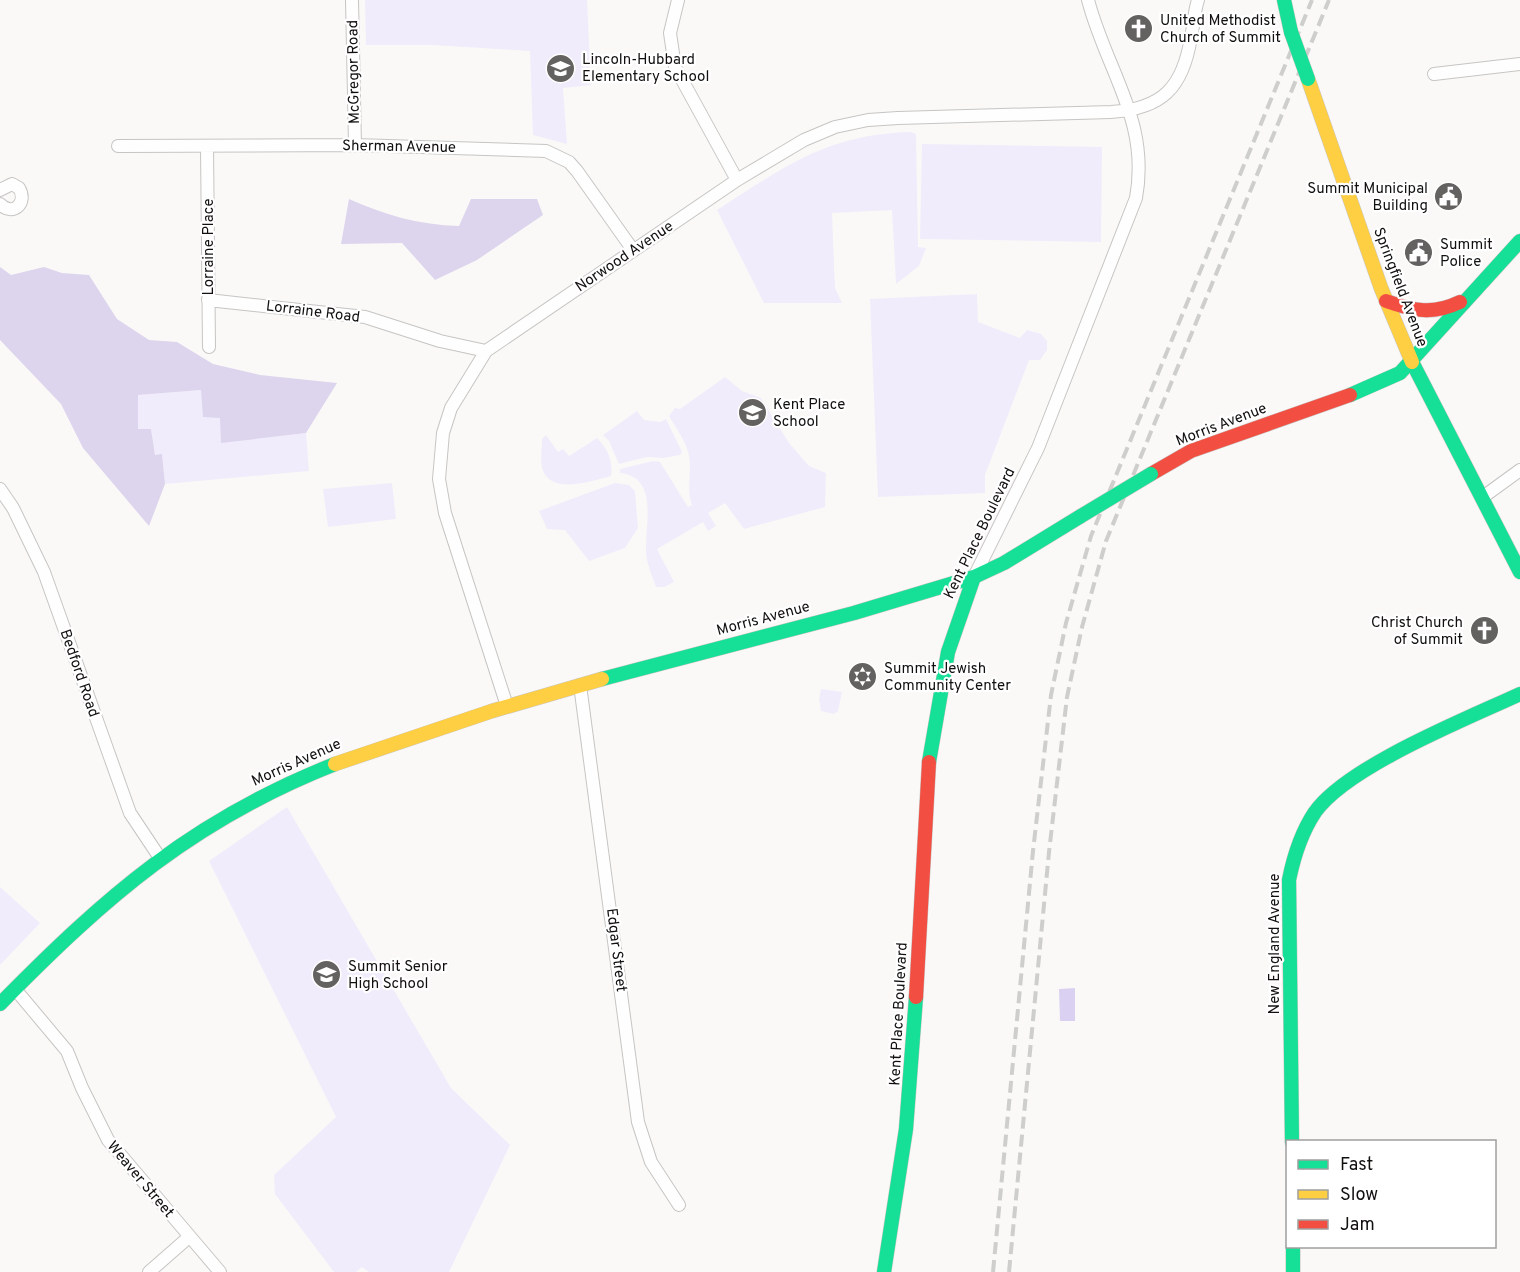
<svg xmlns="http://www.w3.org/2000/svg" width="1520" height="1272" font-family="Overpass,sans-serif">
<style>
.green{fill:#f1ecfb}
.forest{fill:#dcd5ed}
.water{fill:#dad0f1}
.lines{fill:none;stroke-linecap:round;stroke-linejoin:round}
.street-casing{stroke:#c7c5c3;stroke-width:14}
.fast-casing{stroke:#c7c5c3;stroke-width:15}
.slow-casing{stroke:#c7c5c3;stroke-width:15}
.jam-casing{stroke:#c7c5c3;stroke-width:15}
.street{stroke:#fefefe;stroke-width:12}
.fast{stroke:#16e098;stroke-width:14}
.slow{stroke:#ffcf43;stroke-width:14}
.jam{stroke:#f24e42;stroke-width:14}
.rail{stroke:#cececd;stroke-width:4;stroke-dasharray:12 6;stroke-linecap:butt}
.fast-bridge-casing{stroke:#c7c5c3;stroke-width:15;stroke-linecap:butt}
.fast-bridge{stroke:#16e098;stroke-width:14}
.labels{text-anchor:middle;stroke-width:4.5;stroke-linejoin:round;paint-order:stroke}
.poi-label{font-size:15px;fill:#11100f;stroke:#fff;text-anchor:start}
.street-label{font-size:15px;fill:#11100f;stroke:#fff}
</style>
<rect width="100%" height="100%" fill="#fbf9f7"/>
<path class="green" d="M365,0H587L591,85L563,88L567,144L533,135L530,51L432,45H366Z
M911,132L916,134L918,247L926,248L919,266L896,284L892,210L832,213L835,288L842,303H764L717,210C784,167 827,134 911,132Z
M922,144L1102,147L1101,242L920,239Z
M977,294L978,322L1020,338L1027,330L1041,334L1047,341V350L1040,360H1029L985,475V493L878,497L870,299Z
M725,377L742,391L761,398L789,443L809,466L826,473L825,507L744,529L725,503L708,513L716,526L708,531L703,522L657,549L674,582L664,587H656C652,576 646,562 646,551C645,524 659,477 620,473V469L653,461L660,462L688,507L692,505C686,491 692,472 689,456C687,443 676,428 669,416L675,408L680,409Z
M201,390L221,418V442L306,433L309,471L165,484L162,455H155L151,429H138V395Z
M637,411L644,420L660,422L666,419L682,452L680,455L664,458L647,457L619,464L609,441L603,435Z
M546,435L558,452L563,449L569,456L597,438C608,449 613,461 611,476C591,481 550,496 542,468C540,459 542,448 542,439Z
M392,483L396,519L328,527L323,489Z
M615,483L629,485L635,491L638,528L625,548L589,561L565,530L547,529L539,511Z
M821,689L842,692L838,711L834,714L821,711L819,699Z
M287,807L451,1088L510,1145L449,1272H369L362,1267L356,1272H334L275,1194L274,1175L336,1117L209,861Z
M0,887L40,923L0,965Z"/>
<path class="forest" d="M349,199C385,215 419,225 459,226L471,199H537L543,215L477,260L435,280L402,243L341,244Z
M0,267L11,275L44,267L62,273L89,275L117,319L149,340L177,342L213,364L260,375L337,383L306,433L221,443L220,418L203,417L201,390L138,395V429H151L155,455L162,454L165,484L149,526L83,448L61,404L0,340Z"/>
<path class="water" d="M1075,988V1021H1060L1059,989Z"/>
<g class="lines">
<defs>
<path id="street" d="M352,0L355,145
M678,0L670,33L675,67L737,180
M1434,74L1520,64
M118,146L355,145L546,151L569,162L577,171L633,250
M207,147L209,347
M0,190L12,184L19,188C28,203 13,217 0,204
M208,300L365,317L440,341L486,351
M0,489L13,508L44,572L130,813L160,858
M1483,497L1520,470
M974,577L1038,448L1136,198C1150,121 1107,72 1088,0
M580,685L638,1122L651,1162L679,1205
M507,706L445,513L439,479L443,433L451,408L486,351L737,180L804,140L835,127L868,120L898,118L1111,112C1162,109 1183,88 1191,37C1194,24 1194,12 1198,0
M15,989L67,1051L82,1088L108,1140L220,1272
M149,1272L189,1237"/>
<path id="fast" d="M1284,0L1291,32
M1412,362L1520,572
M1350,395L1400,373L1520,241
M602,679L854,613L974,577L1004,563L1081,516
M929,762L948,652L974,577
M0,1004C106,896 193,820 335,764
M1292,1142L1289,880C1294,855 1301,833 1315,812C1348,766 1466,719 1520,694
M1293,1246V1272
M884,1272L906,1129L916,997"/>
<path id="slow" d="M1308,79L1381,288L1412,362
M335,764L492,711L602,679"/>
<path id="jam" d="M1386,301C1414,311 1433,315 1460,302
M1151,474L1191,451L1350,395
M916,997L929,762"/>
</defs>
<use href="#street" class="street-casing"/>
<use href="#fast" class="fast-casing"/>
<use href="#slow" class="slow-casing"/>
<use href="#jam" class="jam-casing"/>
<use href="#street" class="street"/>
<use href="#fast" class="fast"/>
<use href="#slow" class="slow"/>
<use href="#jam" class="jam"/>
<path class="rail" d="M993,1272L1033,851L1051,695L1066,623L1091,536L1312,0
M1009,1272L1049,852L1067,697L1082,627L1106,541L1329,0"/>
<defs>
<path id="fast-bridge" d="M1291,32L1308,79
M1081,516L1151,474"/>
</defs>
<use href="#fast-bridge" class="fast-bridge-casing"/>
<use href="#fast-bridge" class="fast-bridge"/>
</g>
<defs>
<symbol id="church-disc" viewBox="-11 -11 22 22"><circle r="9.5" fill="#636260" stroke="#fff"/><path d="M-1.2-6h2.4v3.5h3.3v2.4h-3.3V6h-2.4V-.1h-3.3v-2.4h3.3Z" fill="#fff"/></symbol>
<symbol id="school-disc" viewBox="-11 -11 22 22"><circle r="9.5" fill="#636260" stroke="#fff"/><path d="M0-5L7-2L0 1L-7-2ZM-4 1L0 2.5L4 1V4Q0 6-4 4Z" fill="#fff"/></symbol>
<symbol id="civic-disc" viewBox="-11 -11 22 22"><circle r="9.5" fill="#636260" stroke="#fff"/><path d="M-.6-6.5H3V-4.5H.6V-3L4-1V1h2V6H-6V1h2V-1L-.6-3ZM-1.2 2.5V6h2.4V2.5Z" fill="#fff"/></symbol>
<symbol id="synagogue-disc" viewBox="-11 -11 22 22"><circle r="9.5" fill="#636260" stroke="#fff"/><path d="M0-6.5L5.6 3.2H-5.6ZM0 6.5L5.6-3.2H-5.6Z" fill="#fff"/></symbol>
</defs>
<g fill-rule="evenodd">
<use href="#church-disc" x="1122" y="12" width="33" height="33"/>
<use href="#school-disc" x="544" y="52" width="33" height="33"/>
<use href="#civic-disc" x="1432" y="180" width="33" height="33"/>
<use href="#civic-disc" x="1402" y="236" width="33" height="33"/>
<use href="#school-disc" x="736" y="396" width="33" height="33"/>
<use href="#church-disc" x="1468" y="614" width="33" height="33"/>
<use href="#synagogue-disc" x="846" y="660" width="33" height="33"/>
<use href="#school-disc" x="310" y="958" width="33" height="33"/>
</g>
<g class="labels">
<g class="poi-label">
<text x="1160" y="25">United Methodist<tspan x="1160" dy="17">Church of Summit</tspan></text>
<text x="582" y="64">Lincoln-Hubbard<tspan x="582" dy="17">Elementary School</tspan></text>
<text x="1428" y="193" text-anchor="end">Summit Municipal<tspan x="1428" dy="17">Building</tspan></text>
<text x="1440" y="249">Summit<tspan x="1440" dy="17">Police</tspan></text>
<text x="773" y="409">Kent Place<tspan x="773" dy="17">School</tspan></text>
<text x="1463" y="627" text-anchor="end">Christ Church<tspan x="1463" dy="17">of Summit</tspan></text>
<text x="884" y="673">Summit Jewish<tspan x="884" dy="17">Community Center</tspan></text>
<text x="348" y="971">Summit Senior<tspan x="348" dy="17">High School</tspan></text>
</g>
<g class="street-label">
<text transform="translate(353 72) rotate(-91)" y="5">McGregor Road</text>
<text transform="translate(399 146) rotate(1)" y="5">Sherman Avenue</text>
<text transform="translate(208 247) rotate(-90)" y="5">Lorraine Place</text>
<text transform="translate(624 256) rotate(-34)" y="5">Norwood Avenue</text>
<text transform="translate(1401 287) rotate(69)" y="5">Springfield Avenue</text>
<text transform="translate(313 311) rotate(7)" y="5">Lorraine Road</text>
<text transform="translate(1221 424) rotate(-21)" y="5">Morris Avenue</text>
<text transform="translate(979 533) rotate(-64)" y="5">Kent Place Boulevard</text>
<text transform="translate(763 618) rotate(-15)" y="5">Morris Avenue</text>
<text transform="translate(80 673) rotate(71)" y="5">Bedford Road</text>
<text transform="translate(296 762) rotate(-24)" y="5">Morris Avenue</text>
<text transform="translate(1274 944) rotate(-90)" y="5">New England Avenue</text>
<text transform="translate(617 950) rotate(83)" y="5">Edgar Street</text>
<text transform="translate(898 1014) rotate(-87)" y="5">Kent Place Boulevard</text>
<text transform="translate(141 1179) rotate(50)" y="5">Weaver Street</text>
</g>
</g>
<rect x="1286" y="1140" width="210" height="108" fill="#ffffff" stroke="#a09f9f" stroke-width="1.5"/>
<rect x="1298" y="1160" width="30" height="9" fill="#16e098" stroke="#a09f9f" stroke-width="1.5"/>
<text x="1340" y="1170" font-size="18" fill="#11100f">Fast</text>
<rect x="1298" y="1190" width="30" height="9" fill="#ffcf43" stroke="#a09f9f" stroke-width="1.5"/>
<text x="1340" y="1200" font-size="18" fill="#11100f">Slow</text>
<rect x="1298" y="1220" width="30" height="9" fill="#f24e42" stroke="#a09f9f" stroke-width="1.5"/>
<text x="1340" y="1230" font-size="18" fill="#11100f">Jam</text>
</svg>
